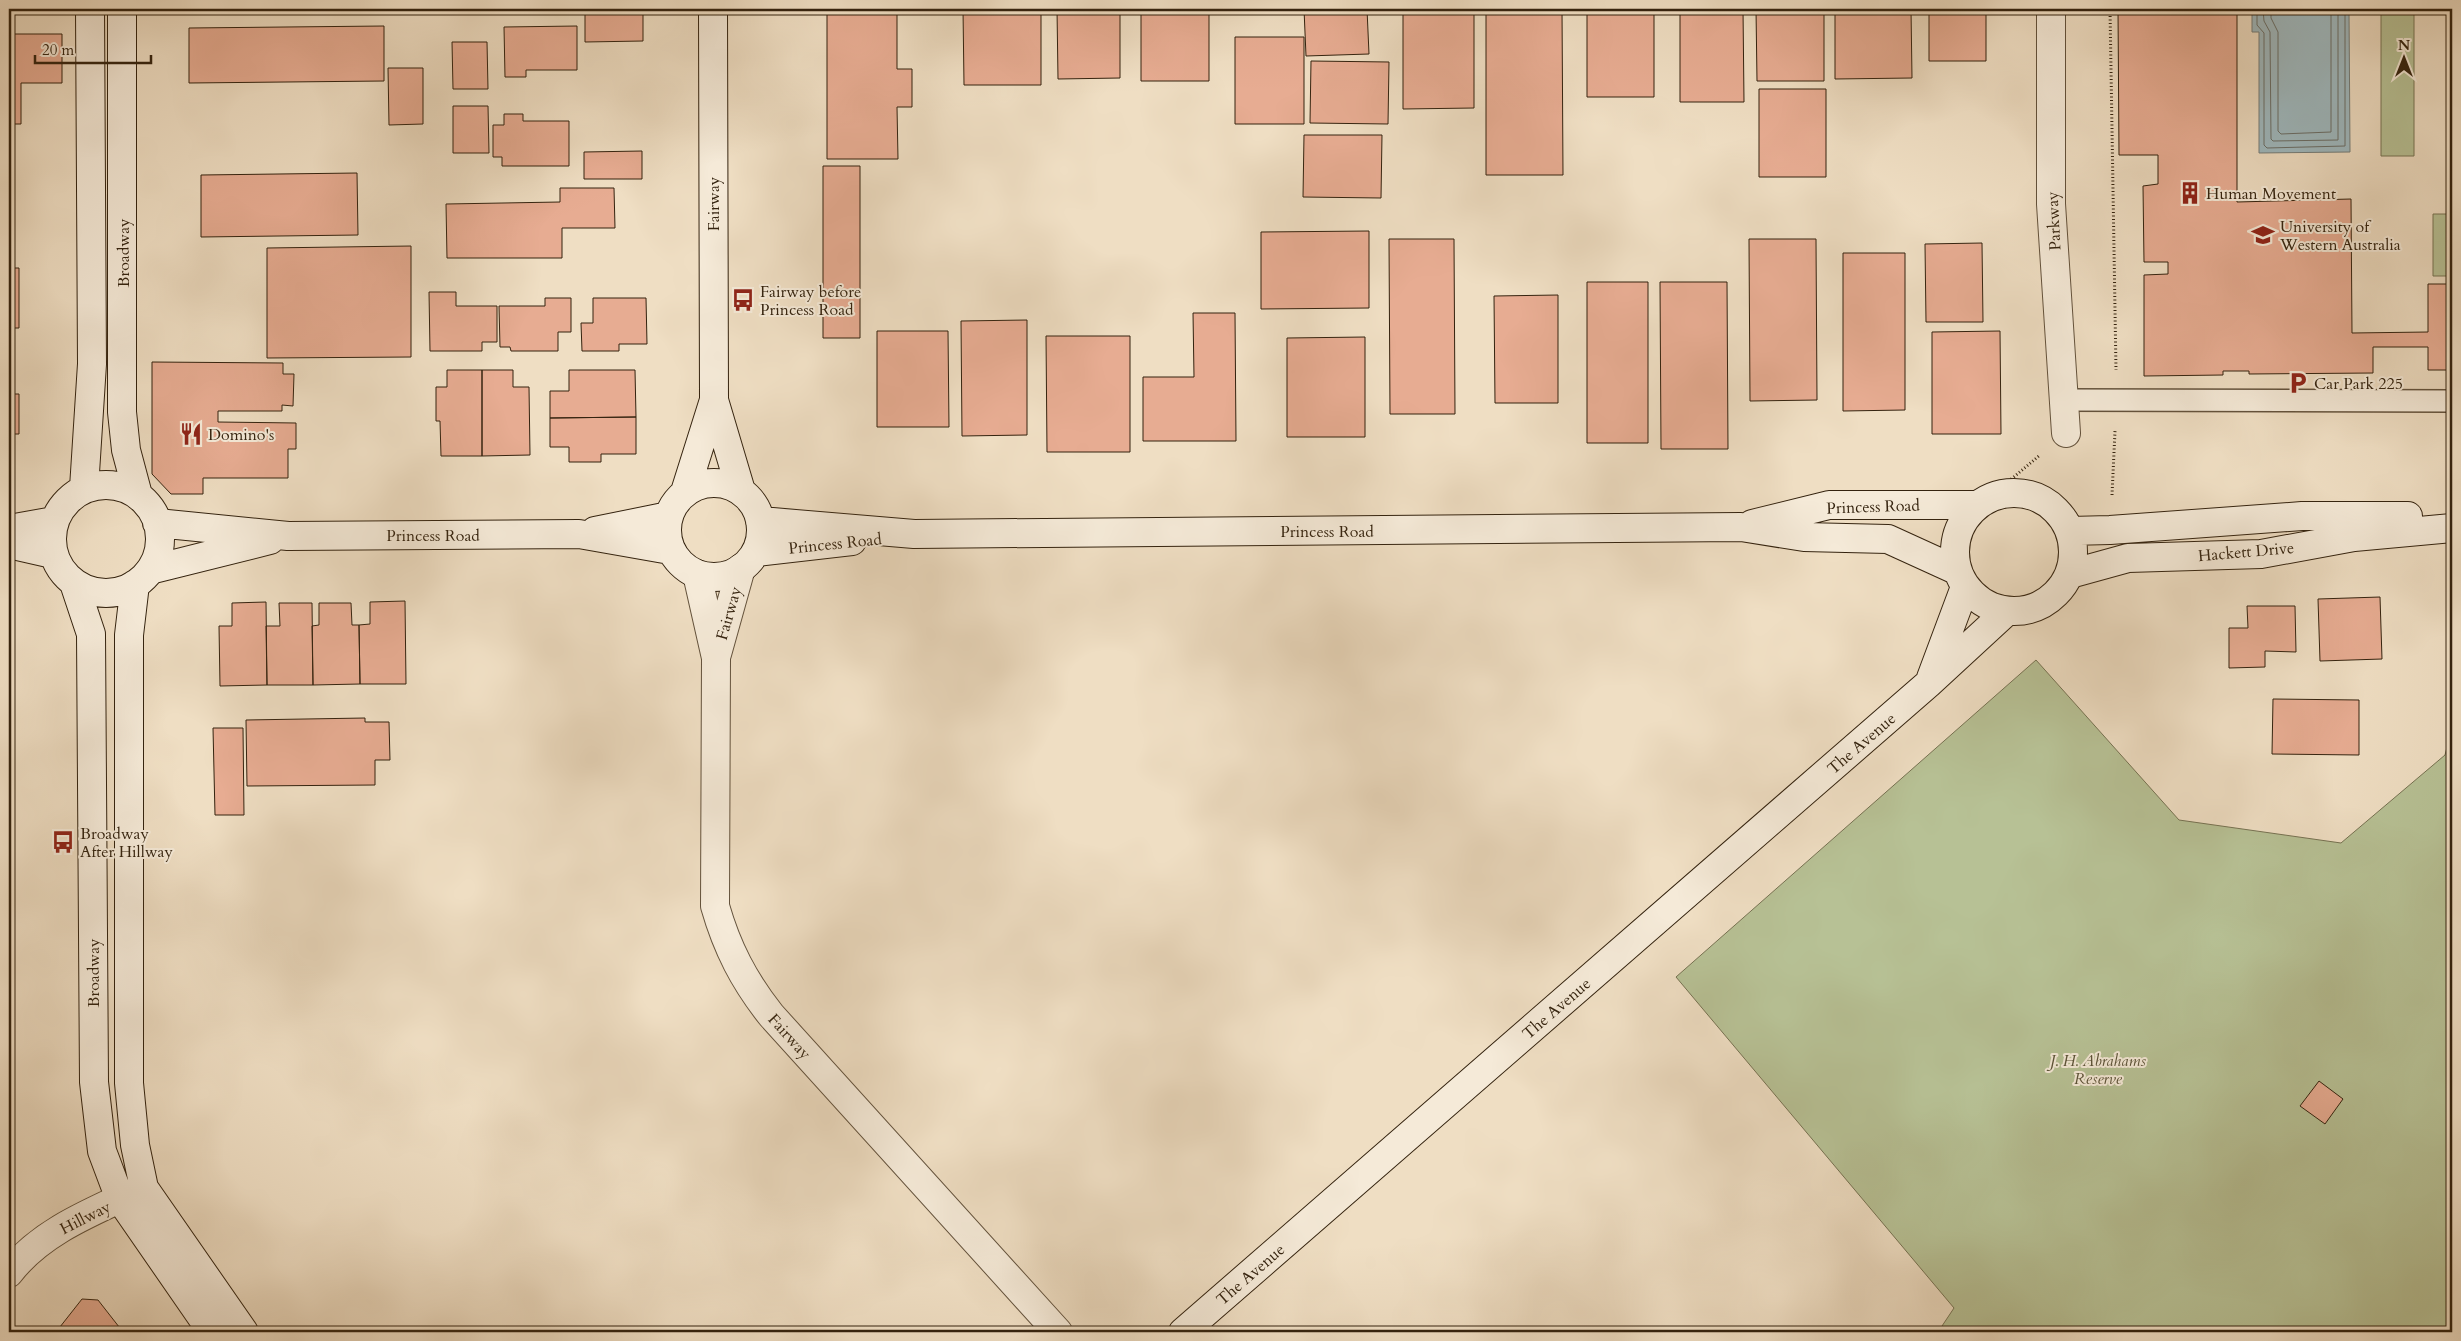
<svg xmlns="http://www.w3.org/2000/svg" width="2461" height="1341" font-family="Cardo,serif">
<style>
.green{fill:#b7c195;stroke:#767252}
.water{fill:#9fb9bf;stroke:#747d79}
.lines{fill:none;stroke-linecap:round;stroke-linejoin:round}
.shore{stroke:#6a6e67;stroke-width:1}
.building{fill:#e7ac92;stroke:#34230f}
.lane-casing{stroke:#63523c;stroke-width:24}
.street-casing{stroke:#63523c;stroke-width:30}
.secondary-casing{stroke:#34230f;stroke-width:30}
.path{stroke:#34230f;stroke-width:3;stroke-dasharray:1 2.5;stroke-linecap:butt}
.lane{stroke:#f5ead8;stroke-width:21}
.street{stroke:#f5ead8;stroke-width:28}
.secondary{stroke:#f5ead8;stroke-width:28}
.labels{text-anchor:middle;stroke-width:4;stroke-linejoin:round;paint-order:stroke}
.poi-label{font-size:16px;fill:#34230f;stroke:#f5ead8;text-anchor:start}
.street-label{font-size:16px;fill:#34230f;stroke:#f5ead8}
.park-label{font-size:16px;font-style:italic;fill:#5b5237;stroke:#f5ead8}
</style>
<rect width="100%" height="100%" fill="#efdec3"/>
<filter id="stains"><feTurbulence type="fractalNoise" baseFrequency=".004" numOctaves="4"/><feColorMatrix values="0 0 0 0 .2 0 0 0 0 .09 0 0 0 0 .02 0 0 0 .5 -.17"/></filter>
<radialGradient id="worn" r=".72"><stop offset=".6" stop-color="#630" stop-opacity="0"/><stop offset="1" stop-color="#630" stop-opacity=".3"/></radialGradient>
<path class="green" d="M2381,9H2414V156H2381Z
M2433,214H2452V276H2433Z
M2036,660L2179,820L2341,843L2445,755L2452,728V1332H1938L1954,1308L1676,977Z"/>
<path class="water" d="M2252,9H2349L2350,152L2259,153V32H2252Z"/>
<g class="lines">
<path class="shore" d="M2257,9V25L2264,33V145L2267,148L2345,146V9
M2263,9L2264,21L2270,32L2271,139L2273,141L2338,140V9
M2271,9V18L2278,32V131L2281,134L2331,132V9"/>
</g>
<path class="building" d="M432,9H519V12L433,14Z
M827,9H897V69H912V107H897L898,159H827Z
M963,9H1041V85H964Z
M1057,9H1120V78L1058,79Z
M1304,9H1367L1369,54L1306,56Z
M1403,9H1474V108L1403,109Z
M1486,9H1562L1563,175H1486Z
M1587,9H1654V97H1587Z
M1680,9H1743L1744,102H1680Z
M1756,9H1824V81H1757Z
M1835,9H1911L1912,78L1835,79Z
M1929,9H1986V61H1929Z
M2118,9H2239L2237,12V202L2351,199L2352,333L2428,332V284H2452V370H2428V347H2373V373L2249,374V371H2223V375L2144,376V275L2168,274V262H2144L2143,186L2158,184V155H2119Z
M1209,11V81H1141V12Z
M585,14H643V41L585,42Z
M384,26V81L189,83V28Z
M577,26V70H526V77H505L504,27Z
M12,34H62V83H21V124H9V50H12Z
M1235,37H1304V124H1235Z
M452,42H487L488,89H453Z
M1311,61L1389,62L1388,124L1310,123Z
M388,68H423V124L389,125Z
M1759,89H1826V177H1759Z
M453,106H488L489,153H453Z
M504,114H523V121H569V166H502V157H493V125H504Z
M9,127H11V195H9Z
M1304,135H1382L1381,198L1303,197Z
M642,151V179H584V152Z
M823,166H860V338H823Z
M357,173L358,235L201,237V175Z
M560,188H614L615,228H562V258H447L446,204L560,202Z
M1369,231V308L1261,309V232Z
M1389,239H1454L1455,414H1390Z
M1749,239H1816L1817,400L1750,401Z
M1982,243L1983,322H1926L1925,244Z
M411,246V357L267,358V248Z
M1843,253H1905V410L1843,411Z
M9,268H19V328H9Z
M1587,282H1648V443H1587Z
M1660,282H1727L1728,449H1661Z
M429,292H456V306H497V342H482V351H430Z
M1558,295V403H1495L1494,296Z
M545,298H571V332H558V351H511L510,347H500L499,306H545Z
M593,298H646L647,344H619V351H582L581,323H593Z
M1193,313H1235L1236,441H1143V377H1194Z
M1027,320V435L962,436L961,321Z
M877,331H948L949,427H877Z
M2000,331L2001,434H1932V332Z
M1046,336H1130V452H1047Z
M1365,337V437H1287V338Z
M152,362L283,363V374H294L293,406L282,405V411H218V422L296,423V449H288V478H203V494H171L152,474Z
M447,370H482V456H441L440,421H436V387H447Z
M482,370H513V387H529L530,455L482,456Z
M569,370H635L636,417L550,418V391H569Z
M9,394H19V434H9Z
M636,417V454H601V462H569V447H550V418Z
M2380,597L2382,659L2320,661L2318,599Z
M405,601L406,684H360L359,625L370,624V602Z
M266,602L267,685L220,686L219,626H232V603Z
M279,603H312L313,685H267L266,626H280Z
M319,603H351L352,625H359L360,684L313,685L312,626L319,625Z
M2247,606H2295L2296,652L2265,651V667L2229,668V628H2248Z
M2273,699L2359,700V755L2272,754Z
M365,718V722H389L390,760H375V785L247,786L246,720Z
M213,728H243L244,815H215Z
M2319,1081L2343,1099L2325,1124L2300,1106Z
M82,1299L98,1300L123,1332H56Z"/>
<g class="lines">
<defs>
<path id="lane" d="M2063,400L2452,401"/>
<path id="street" d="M2051,9V204L2066,433
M697,574L716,658L715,906C727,948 744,981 771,1015L1058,1332
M717,654L741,568
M9,1273C41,1231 94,1211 141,1189"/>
<path id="secondary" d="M122,9V412L126,450L138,495
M713,9L714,400L741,491
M667 530a47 47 0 1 1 94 0a47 47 0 1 1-94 0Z
M52 539a54 54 0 1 1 108 0a54 54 0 1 1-108 0Z
M84,488L92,364L90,9
M685,492L714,400
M1955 552a59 59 0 1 1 118 0a59 59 0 1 1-118 0Z
M760,521L914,534L1741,527L1804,537L1888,539L1956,570
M157,523L288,536L579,534L670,550
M1752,524L1829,505H1977
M9,529L54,521
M595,531L669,516
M2070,531L2110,530L2302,516H2408
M9,544L53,554
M756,552L852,541
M150,570L270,540
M2070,574L2128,558L2261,554L2354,537L2452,528
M74,583L91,634L94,1082L102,1151L120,1199L212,1332
M135,584L129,635V1083L135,1145L144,1188L244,1332
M1931,678L1965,587
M1183,1332L1928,684L2005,613"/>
</defs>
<use href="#lane" class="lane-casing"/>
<use href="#street" class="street-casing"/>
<use href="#secondary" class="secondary-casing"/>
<path class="path" d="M2110,9L2116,370
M2003,486L2040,455
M2112,495L2115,431"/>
<use href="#lane" class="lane"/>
<use href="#street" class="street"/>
<use href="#secondary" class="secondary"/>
</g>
<defs>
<symbol id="building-bare" viewBox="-9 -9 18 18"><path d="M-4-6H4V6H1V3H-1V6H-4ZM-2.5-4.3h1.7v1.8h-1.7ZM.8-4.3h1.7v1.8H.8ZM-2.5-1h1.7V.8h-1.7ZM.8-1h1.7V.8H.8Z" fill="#8f2418" stroke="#f5ead8" stroke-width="2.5" paint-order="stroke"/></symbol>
<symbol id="university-bare" viewBox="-9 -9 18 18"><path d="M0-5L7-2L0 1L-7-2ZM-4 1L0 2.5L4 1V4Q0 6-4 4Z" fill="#8f2418" stroke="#f5ead8" stroke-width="2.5" paint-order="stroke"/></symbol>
<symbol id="bus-bare" viewBox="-9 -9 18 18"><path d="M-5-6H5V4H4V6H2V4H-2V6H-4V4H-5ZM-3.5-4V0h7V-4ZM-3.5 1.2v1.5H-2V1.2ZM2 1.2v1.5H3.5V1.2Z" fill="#8f2418" stroke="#f5ead8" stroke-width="2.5" paint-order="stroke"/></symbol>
<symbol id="parking-bare" viewBox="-9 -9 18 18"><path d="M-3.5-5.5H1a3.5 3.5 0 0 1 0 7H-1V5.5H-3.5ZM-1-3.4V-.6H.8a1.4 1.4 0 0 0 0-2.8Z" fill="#8f2418" stroke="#f5ead8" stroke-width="2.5" paint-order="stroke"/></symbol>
<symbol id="restaurant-bare" viewBox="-9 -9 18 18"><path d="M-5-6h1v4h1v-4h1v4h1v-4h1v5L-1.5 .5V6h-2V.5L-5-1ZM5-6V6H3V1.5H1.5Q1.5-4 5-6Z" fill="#8f2418" stroke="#f5ead8" stroke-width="2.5" paint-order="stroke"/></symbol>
</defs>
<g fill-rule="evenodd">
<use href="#building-bare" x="2174" y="177" width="32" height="32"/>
<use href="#university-bare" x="2247" y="219" width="32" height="32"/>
<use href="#bus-bare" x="727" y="284" width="32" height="32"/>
<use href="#parking-bare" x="2282" y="367" width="32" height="32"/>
<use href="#restaurant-bare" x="175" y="418" width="32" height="32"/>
<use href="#bus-bare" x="47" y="826" width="32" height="32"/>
</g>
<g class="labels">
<g class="poi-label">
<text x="2206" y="199">Human Movement</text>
<text x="2280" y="232">University of<tspan x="2280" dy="18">Western Australia</tspan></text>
<text x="760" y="297">Fairway before<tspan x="760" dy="18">Princess Road</tspan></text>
<text x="2314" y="389">Car Park 225</text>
<text x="208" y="440">Domino's</text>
<text x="80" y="839">Broadway<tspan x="80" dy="18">After Hillway</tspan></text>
</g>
<g class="street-label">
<text transform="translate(713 204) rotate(-90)" y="6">Fairway</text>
<text transform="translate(2053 221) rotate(-93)" y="6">Parkway</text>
<text transform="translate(123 253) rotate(-90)" y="6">Broadway</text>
<text transform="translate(1873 506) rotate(-2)" y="6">Princess Road</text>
<text x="1327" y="537">Princess Road</text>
<text x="433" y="541">Princess Road</text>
<text transform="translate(835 543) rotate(-6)" y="6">Princess Road</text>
<text transform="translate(2246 551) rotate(-5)" y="6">Hackett Drive</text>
<text transform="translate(728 613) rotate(-74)" y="6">Fairway</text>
<text transform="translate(1861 743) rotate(-41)" y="6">The Avenue</text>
<text transform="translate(93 973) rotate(-90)" y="6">Broadway</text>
<text transform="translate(1556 1008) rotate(-41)" y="6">The Avenue</text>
<text transform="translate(790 1036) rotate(48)" y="6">Fairway</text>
<text transform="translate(85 1217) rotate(-27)" y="6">Hillway</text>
<text transform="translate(1250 1274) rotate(-41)" y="6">The Avenue</text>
</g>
<g class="park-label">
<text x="2098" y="1066">J. H. Abrahams<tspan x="2098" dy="18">Reserve</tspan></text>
</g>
</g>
<rect width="2461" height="1341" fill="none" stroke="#efdec3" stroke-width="30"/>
<rect x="10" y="10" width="2441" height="1321" fill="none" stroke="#34230f" stroke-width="2.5"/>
<rect x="15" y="15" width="2431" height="1311" fill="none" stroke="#34230f"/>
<g transform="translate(2404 58)" stroke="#f5ead8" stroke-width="4" paint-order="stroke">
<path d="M0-4L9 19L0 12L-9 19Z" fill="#34230f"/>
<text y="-8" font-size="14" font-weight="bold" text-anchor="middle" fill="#34230f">N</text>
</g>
<path d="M35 55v8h116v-8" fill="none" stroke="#34230f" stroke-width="2.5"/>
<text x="42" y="55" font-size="15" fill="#34230f" stroke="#f5ead8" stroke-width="4" paint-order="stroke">20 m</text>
<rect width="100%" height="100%" filter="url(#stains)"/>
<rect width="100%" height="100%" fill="url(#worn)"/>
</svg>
